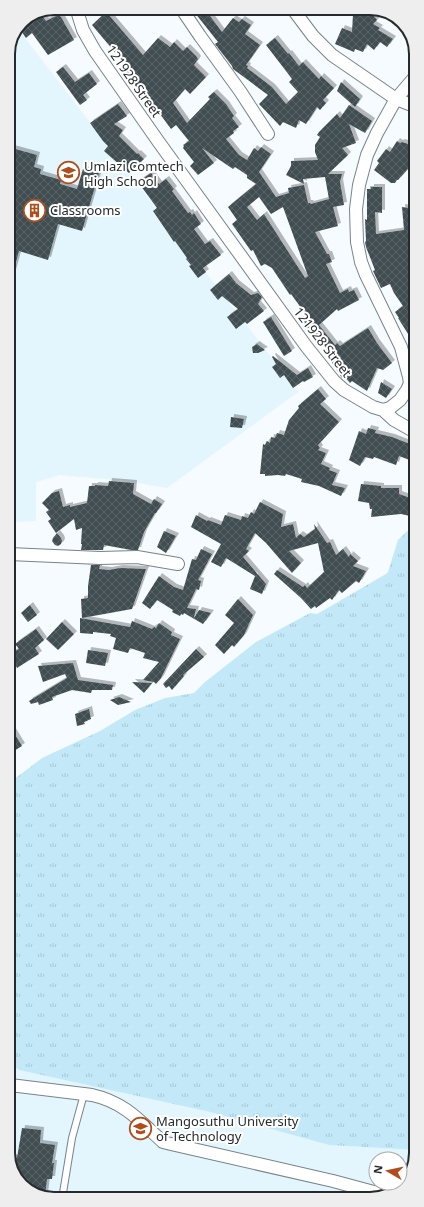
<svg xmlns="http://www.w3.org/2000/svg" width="424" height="1207" font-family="'Noto Sans',sans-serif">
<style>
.built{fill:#e3f5fd;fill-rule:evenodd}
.grass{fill:url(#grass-tufts)}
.building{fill:url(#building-cross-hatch);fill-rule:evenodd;filter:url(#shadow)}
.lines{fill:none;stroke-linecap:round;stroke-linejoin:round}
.service-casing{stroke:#778489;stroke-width:8}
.minor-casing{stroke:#778489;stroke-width:14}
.service{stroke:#fff;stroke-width:6}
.minor{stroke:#fff;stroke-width:12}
.labels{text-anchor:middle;stroke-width:4;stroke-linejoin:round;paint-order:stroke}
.street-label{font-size:13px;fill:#252b2d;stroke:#fff}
.poi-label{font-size:13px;fill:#252b2d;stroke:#fff;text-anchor:start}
.rim{fill:none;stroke:#252b2d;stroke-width:2}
</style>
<defs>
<pattern id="grass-tufts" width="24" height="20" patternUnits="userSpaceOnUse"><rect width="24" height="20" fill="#c3e9f9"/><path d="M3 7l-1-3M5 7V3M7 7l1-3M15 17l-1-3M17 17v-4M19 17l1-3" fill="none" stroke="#a7c8d6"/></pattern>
<pattern id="building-cross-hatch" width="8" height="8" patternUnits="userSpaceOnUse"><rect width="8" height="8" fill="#414d51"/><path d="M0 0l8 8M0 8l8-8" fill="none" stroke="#5a6467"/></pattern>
<filter id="shadow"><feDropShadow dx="3" dy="-3" stdDeviation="0" flood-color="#0004"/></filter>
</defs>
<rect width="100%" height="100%" fill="#f5fbfe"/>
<path class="built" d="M18,29L298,392L167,488L126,481L60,475L36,482V521L9,522L8,52Z
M10,1063L19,1070L210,1112L329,1145L416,1150V1153L406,1181L382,1197L51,1199L26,1189L10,1165ZM376,1159H400V1183H376Z"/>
<path class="grass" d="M407,531L415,532L416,1150L329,1145L210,1112L19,1070L10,1063L9,779L17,777L42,758L100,731L135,710L165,698L194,693L205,682L256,642L310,613L317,614L386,574L388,572L398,540Z"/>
<path class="building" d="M191,8H204L222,32L233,18L239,22L242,19L251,25L245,34L260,45L246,65L248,66L247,68L272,87L286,104L298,92L289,82L292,79L289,75L266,45L275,38L288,54L289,53L299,66L303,62L319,79L321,76L334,88L323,100L326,103L320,110L317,107L306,124L299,120L296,128L283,122L280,126L259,104L268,95L233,69L232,66L215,44L218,42Z
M345,8H367L377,20L373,24L380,28L378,30L393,39L387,47L380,42L374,50L367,44L363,52L355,49L354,52L335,44L342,28L352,32L353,14Z
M41,14L46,21L58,15L61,17L74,40L48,55L32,33L26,38L19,28L24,20Z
M104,14L105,16L108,14L143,55L158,38L170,47L174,42L183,51L187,47L196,56L198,59L194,65L206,77L190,94L185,89L173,103L187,123L210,99L208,97L214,92L226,104L234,116L232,118L239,127L233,131L234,133L226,139L239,155L247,160L254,148L258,151L261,147L271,154L259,172L276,197L289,193L288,188L304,185L308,203H310L311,204L329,199L325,177L303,179L304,184L286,175L291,166V161L318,160L315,152V145L320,137L317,135L319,132L337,114L340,118L349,105L372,121L365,133L349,124L356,143L342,148L348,155L328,174H342L340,182L344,205L333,207L338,226L315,232L327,254H329L332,262L326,264L340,293L348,289L349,292L354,290L359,300L338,311L337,309L319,325L335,345L337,343L340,346L368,328L377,343L392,363L383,370L377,368L367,391L352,381L350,383L344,376L342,378L325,352L328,350L312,330L310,332L305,326L306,325L302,320L307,316L291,294L290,295L272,268L265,264L261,266L253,250L251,251L232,224L237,220L228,207L256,184L247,178V175L235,167L233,169L202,148L214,163L198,175L190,166L194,162L183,148L184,146L183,145L189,141L176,125L171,129L160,114L158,116L149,106L150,105L125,72L129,69L92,25ZM259,197L271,214L283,207L308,276L305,278L264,214L257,220L247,207Z
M63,67L75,82L89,73L97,84L83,95L87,100L80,105L56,72Z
M341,82L360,99L355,107L337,91Z
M118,104L127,116L114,124L123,130L119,136L137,154L138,153L144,159L129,173L104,151L108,146L103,141L90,123Z
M414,134L415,161L398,180H397L395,183H391L374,170L379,163L377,161L386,149L390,152L397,141L400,143L402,142L408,144Z
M8,147L37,155L34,167L41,169L40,174L61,180L60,184L77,189L83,169L99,173L82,231L58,224L48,260L19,251L11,280L8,279Z
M151,173L159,184L166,179L174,189L172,191L188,213L190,212L192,215L194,213L201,224L194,229L205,244L210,241L221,255L203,268L206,272L198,278L189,266L191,265L186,259L187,258L175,241L174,242L153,211L157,208L138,182Z
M371,187H382V213L375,212L376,234L404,230L402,207L415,209V345L398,318H399L395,312L403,306L394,293L390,284L381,288L373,271L375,270L366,247L365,242L366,241L365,219L367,220V189H371Z
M229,274L236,283L251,295L258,293L262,297L258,304L264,311L247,324L245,322L236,329L227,317L238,309L222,296L218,300L210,290Z
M271,317L292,351L284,356L263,322Z
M257,344L258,345L265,350L258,353H253L252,347Z
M273,356L297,375L308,368L313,377L304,382L303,381L293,388L284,375L280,378L272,367L276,364L272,357Z
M381,382L392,389L386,398L378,393Z
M318,389L326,399L320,404L339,422L318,445L320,448L318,450L326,453L321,464L330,468L329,470L337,473L332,485L345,488L341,496L319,486L301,482L302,479L286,474L285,476L278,475L265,476V474H260L263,444L265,445L267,441L270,443L271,437L275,438L277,433L284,435L289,420L299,408L298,406Z
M231,417L244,419L242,428L230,427Z
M368,428L376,430L375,433L392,437L415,446V462L399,456L396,465L374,457L373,459L365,457L360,466L349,460L359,431L366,434Z
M109,481L134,483L133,494L151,504L154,499L162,504L156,513H155L144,532L138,550H131L104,545L103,550H81L82,544H81L82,528L76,530L74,519L56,533L48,521L51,519L46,512L49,510L42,503L52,493L59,491L63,507L70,505V507L87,503L89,486H95V485L108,486Z
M361,484L381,486V488H399V494L413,499L410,516L401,514L371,517L372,509H370L369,503L358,501Z
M260,502L283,514L281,527L293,524L296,538L300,534L304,537L315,529L314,524L327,543L330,542L336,555L343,549L349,557L350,554L358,561L353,566L366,571L359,583L356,581L342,593L339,590L332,600L330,598L316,608L315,606L311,609L301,598L274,574L277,570L303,587L305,585L307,588L324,572L318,543L289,551L301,563L292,573L266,543L255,533L246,549L249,551L243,557L266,584L262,594L250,589L255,576L226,558L221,567L211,562L221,544L191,527L196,515L207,521L208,520L221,525L225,515L241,520L242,516L248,518L251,512L254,514Z
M164,531L176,536L166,553L157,547Z
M57,533L61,538L62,541L61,544L58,546L55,545L52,541L53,538Z
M201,549L212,554L198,580L201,581L199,590L196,589L187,608L196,609L194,618L199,610L211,613L203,624L184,613L183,615L181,614L180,616L172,612L173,610L157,600L150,609L142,603L159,576L174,587L183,590L192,559L196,560Z
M91,565H100L99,569L109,570L120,568L146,569L132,609L82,618L81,599L88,598V586Z
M238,599L253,615L244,635L234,647L232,645L224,654L215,645L234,623L225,615Z
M30,605L37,615L28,622L21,613Z
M80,618L130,627L132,621L152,629L154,627L156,628L159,623L172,632L171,635L180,639L161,678L156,684L154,682L143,680L159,662L143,658L145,653L130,648L128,653L113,649L116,638L110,636L111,634L93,632V634L80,633Z
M62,622L74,634L58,650L46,639Z
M36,629L44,640L35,648L39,654L17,668L10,654L19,649L15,644Z
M196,649L204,657L183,675L184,676L172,690L169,686L166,688L163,684Z
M88,650L108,653L105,666L86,663Z
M73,663L78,680L113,685L112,690H92L91,693L72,690L52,697L53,700L39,705L38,702L31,704L29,701L67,678L65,674L43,682L38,666Z
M132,682L152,683L144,693Z
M119,697L131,702L118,705L110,700Z
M89,709L91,719L84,722L85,724L77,726L75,714Z
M9,725L22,746L9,754Z
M22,1128L41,1130L40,1143L55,1145L52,1163H54L52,1179H47L45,1196L26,1189L10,1165L11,1157L17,1158Z"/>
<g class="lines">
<defs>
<path id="service" d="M62,1199L72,1138L84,1094"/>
<path id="minor" d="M77,8L78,14L83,30L95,51L158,141L306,346L334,381L344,390L373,407L383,410L390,408L400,400L407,390L410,383L409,377L401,347L366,275L361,262L357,242L356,209L359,185L367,155L377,133L396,99L414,78
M181,8L200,36L240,91L268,134
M292,8L313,36L332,55L396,99L414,106
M383,410L394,420L415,432
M9,554L100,558L137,557L178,564
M10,1085L92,1095C124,1102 140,1121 163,1142L171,1144L333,1181L385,1195"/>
</defs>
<use href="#service" class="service-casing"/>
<use href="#minor" class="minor-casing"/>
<use href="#service" class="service"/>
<use href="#minor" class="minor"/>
</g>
<defs>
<symbol id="school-ring" viewBox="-11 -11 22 22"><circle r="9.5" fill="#fff" stroke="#b14d1a" stroke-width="1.5"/><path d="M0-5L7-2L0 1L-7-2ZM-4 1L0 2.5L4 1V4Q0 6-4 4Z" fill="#b14d1a"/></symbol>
<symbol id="building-ring" viewBox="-11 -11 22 22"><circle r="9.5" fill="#fff" stroke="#b14d1a" stroke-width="1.5"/><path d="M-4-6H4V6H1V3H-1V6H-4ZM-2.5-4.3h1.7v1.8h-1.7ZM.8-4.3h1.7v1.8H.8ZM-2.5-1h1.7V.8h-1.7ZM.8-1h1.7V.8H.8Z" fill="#b14d1a"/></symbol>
<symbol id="university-ring" viewBox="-11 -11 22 22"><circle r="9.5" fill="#fff" stroke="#b14d1a" stroke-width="1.5"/><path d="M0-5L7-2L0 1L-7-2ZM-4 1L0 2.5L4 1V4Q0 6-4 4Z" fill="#b14d1a"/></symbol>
</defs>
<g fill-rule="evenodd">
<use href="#school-ring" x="56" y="160" width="25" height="25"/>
<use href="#building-ring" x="22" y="198" width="25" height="25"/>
<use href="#university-ring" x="128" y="1116" width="25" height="25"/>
</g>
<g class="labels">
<g class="street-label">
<text transform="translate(134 81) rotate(55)" y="5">121928 Street</text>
<text transform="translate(323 342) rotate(52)" y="5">121928 Street</text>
</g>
<g class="poi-label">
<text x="84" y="171">Umlazi Comtech<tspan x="84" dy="15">High School</tspan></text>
<text x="50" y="215">Classrooms</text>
<text x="156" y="1126">Mangosuthu University<tspan x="156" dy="15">of Technology</tspan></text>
</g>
</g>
<path d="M0 0H424V1207H0ZM54 15H370A39 39 0 0 1 409 54V1153A39 39 0 0 1 370 1192H54A39 39 0 0 1 15 1153V54A39 39 0 0 1 54 15Z" fill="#eee" fill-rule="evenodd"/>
<path class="rim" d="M54 15H370A39 39 0 0 1 409 54V1153A39 39 0 0 1 370 1192H54A39 39 0 0 1 15 1153V54A39 39 0 0 1 54 15Z"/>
<g transform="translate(388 1171) rotate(279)"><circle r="19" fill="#ffffff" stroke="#a8aaab"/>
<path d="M0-3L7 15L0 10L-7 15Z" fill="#b14d1a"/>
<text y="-6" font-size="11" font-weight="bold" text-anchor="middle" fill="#252b2d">N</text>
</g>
</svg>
